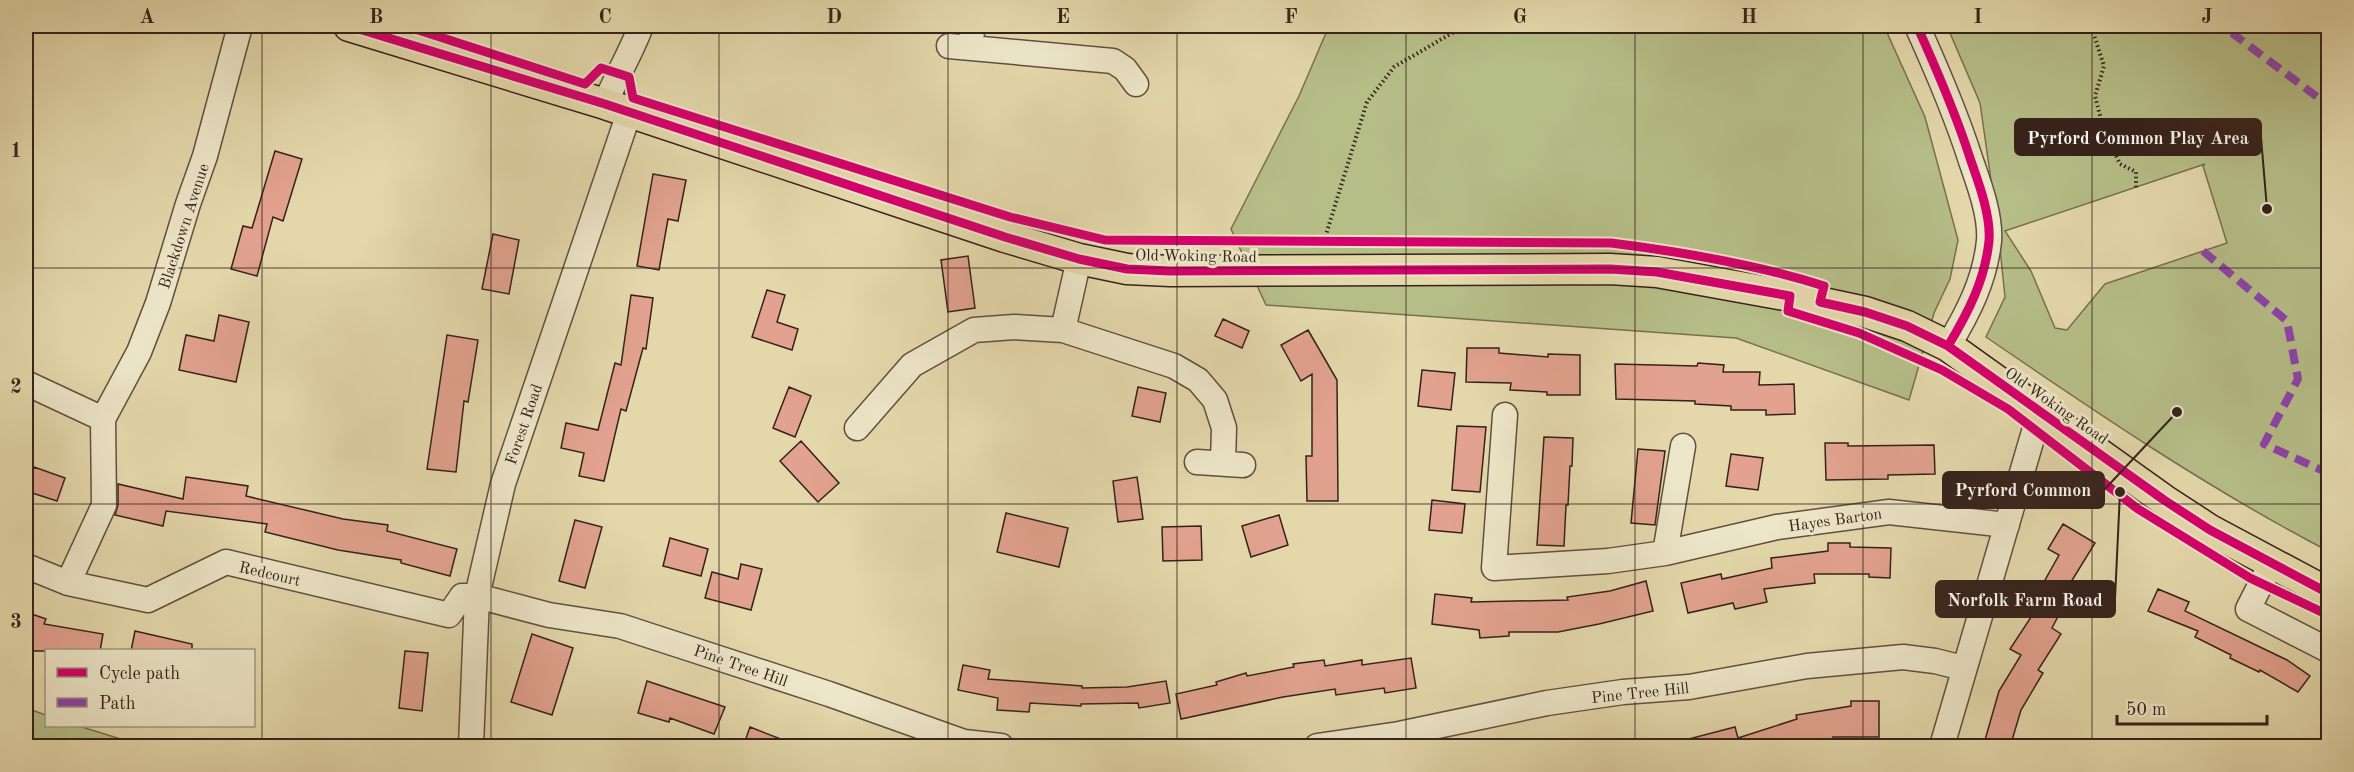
<svg xmlns="http://www.w3.org/2000/svg" width="2354" height="772" font-family="'Old Standard TT',serif">
<style>
.green{fill:#b6be88;stroke:#767052;stroke-width:1.5;fill-rule:evenodd}
.building{fill:#e2a28f;stroke:#35221c;stroke-width:1.5}
.lines{fill:none;stroke-linecap:round;stroke-linejoin:round}
.minor-casing{stroke:#615040;stroke-width:27}
.major-casing{stroke:#35221c;stroke-width:33}
.path{stroke:#35221c;stroke-width:4;stroke-dasharray:1.5 3;stroke-linecap:butt}
.minor{stroke:#ede6c8;stroke-width:24}
.major{stroke:#e4d8ab;stroke-width:30}
.quiet{stroke:#8e44ad;stroke-width:8;stroke-dasharray:15 8;stroke-linecap:butt}
.cycleway-casing{stroke:#ede6c8;stroke-width:13}
.cycleway{stroke:#d6006c;stroke-width:9}
.grid{fill:none;stroke:#35221c;stroke-width:1.5;stroke-opacity:0.55}
.labels{text-anchor:middle;stroke-width:6;stroke-linejoin:round;paint-order:stroke}
.street-label{font-size:16px;fill:#35221c;stroke:#ede6c8}
.leader{fill:none;stroke:#35221c;stroke-width:2}
.callout-dot{fill:#35221c;stroke:#ede6c8;stroke-width:2}
.callout{fill:#35221c;stroke:#35221c;stroke-width:2}
.callout-label{font-size:18px;text-anchor:middle;font-weight:bold;fill:#fff}
.neatline{fill:none;stroke:#35221c;stroke-width:2}
.grid-label{font-size:20px;text-anchor:middle;font-weight:bold;fill:#35221c}
</style>
<rect width="100%" height="100%" fill="#e4d8ab"/>
<filter id="stains"><feTurbulence type="fractalNoise" baseFrequency=".00333" numOctaves="4"/><feColorMatrix values="0 0 0 0 .2 0 0 0 0 .09 0 0 0 0 .02 0 0 0 .5 -.17"/></filter>
<radialGradient id="worn" r=".72"><stop offset=".6" stop-color="#630" stop-opacity="0"/><stop offset="1" stop-color="#630" stop-opacity=".3"/></radialGradient>
<path class="green" d="M1329,26H1884L1925,117L1958,240L1950,279L1934,313L1909,400L1736,338L1266,305L1231,229L1299,96Z
M1947,26H2328V551C2209,489 2097,413 1986,337L2005,297L1998,229L1980,103ZM2205,164L2203,166L2227,243L2105,284L2067,330L2055,328L2031,271L2005,231Z
M26,708L46,715V726H79L143,746H26Z"/>
<path class="building" d="M275,151L302,159L283,221L273,217L257,276L231,269L243,226L252,228Z
M653,174L686,180L678,221L668,219L659,270L637,266Z
M493,234L519,240L509,294L482,289Z
M968,256L975,308L948,312L941,260Z
M767,290L785,295L777,322L798,329L792,350L752,337Z
M631,295L653,298L646,349L643,348L626,411L621,409L604,481L579,476L584,453L561,448L566,423L598,430L615,363L621,365Z
M219,315L249,322L236,382L179,370L186,335L214,341Z
M1223,319L1249,331L1242,348L1215,336Z
M1308,330L1337,380L1338,501H1307L1306,456H1312V374L1301,381L1281,345Z
M447,335L478,340L468,402L464,401L456,472L427,469Z
M1467,348H1499V353L1548,357V354L1580,355V395H1547V392L1510,390L1511,383L1466,382Z
M1698,363L1724,365L1723,372H1760L1759,385L1794,384L1795,414L1766,415V410H1731V406L1695,404V401L1616,399L1615,364L1697,366Z
M1422,370L1455,373L1451,410L1418,406Z
M789,387L811,396L795,437L773,428Z
M1138,387L1166,393L1160,422L1132,416Z
M1457,426L1486,427L1480,492L1452,490Z
M1544,437L1573,438L1572,466H1570L1568,505H1566L1564,546L1537,545Z
M801,441L839,483L818,502L780,461Z
M1825,443H1848V446L1934,445L1935,474L1888,475V479L1826,480Z
M1638,449L1665,451L1655,525L1631,523Z
M1731,454L1763,458L1758,490L1726,486Z
M34,467L65,478L57,501L26,491Z
M186,477L248,486L246,496L343,519L388,525L387,531L457,549L450,576L401,563V560L338,550L265,532L267,524L166,511L163,526L115,515L118,505V484L183,499Z
M1137,477L1143,519L1118,522L1113,481Z
M1432,500L1465,504L1462,533L1429,530Z
M1006,513L1068,528L1059,567L997,552Z
M1279,515L1288,545L1251,557L1242,526Z
M575,520L602,527L585,588L559,581Z
M2063,524L2095,543L2071,582L2075,584L2052,628L2061,634L2038,670L2043,673L2021,710L2010,747H1983L1999,691L2021,655L2010,649L2037,608L2031,605L2059,555L2048,549Z
M1201,526L1202,560L1163,561L1162,527Z
M670,538L708,549L701,576L663,566Z
M1828,543H1850V547L1891,548L1890,578L1869,577V574H1814L1815,583L1764,589L1767,602L1735,609L1733,603L1688,613L1681,583L1721,574L1722,579L1772,568L1771,558L1828,551Z
M741,564L762,569L751,610L705,598L712,572L738,579Z
M1646,581L1653,611L1599,624L1558,632H1509V636L1480,638L1479,630L1432,624L1435,594L1472,598L1471,602L1568,600L1567,597L1610,591Z
M2158,589L2189,602L2185,611L2287,660L2310,676L2298,692L2260,670L2259,672L2230,658L2231,655L2195,637L2198,631L2148,611Z
M26,612L46,619L44,624L103,634L100,651H26Z
M135,631L192,644V651H131Z
M532,634L573,648L552,715L511,702Z
M405,651L428,653L422,711L399,708Z
M1411,658L1416,688L1385,693L1384,688L1336,695L1335,689L1283,697L1181,719L1176,694L1217,685L1216,682L1246,673L1247,676L1294,667L1293,664L1324,660L1325,666L1362,660V665Z
M963,665L990,670L988,679L1082,686V688L1127,687L1166,681L1170,703L1139,708L1138,703L1081,704V706L1030,703L1029,712L997,710L998,698L958,690Z
M647,681L725,707L714,734L670,718L669,722L638,713Z
M1851,701H1879V737H1833L1834,742L1808,747H1681V741L1735,727L1738,738L1797,719L1796,715L1851,706Z
M750,727L796,745V747H743Z"/>
<g class="lines">
<defs>
<path id="minor" d="M1917,26C1937,70 1956,114 1971,161C1979,184 1991,216 1989,241C1985,280 1968,313 1948,346
M949,46L1113,61L1125,69L1136,84
M971,48L972,26
M605,104C616,77 631,53 641,26
M1063,330L1079,259
M26,383L103,419
M1505,415L1494,568L1608,561L1665,553L1777,527L1889,512L2007,525
M857,428L912,365L974,330L1014,327L1063,330L1174,366L1198,380L1215,400L1224,428L1223,463
M1197,462L1243,465
M1665,553L1683,446
M2271,564L2248,609L2328,650
M26,566L68,583L148,600L226,562L449,615L462,596H477L549,615L620,626L829,694L964,742L1001,746
M68,583L104,505L103,419L139,352L158,303L188,204L205,156L240,26
M471,746L477,596L503,484L629,113
M1317,746L1399,734L1547,703L1623,692L1689,687L1807,666L1903,657L1935,661L1963,668
M1942,746L2040,411"/>
<path id="major" d="M349,26L605,104L1005,237L1079,259L1127,269L1170,271L1610,269L1657,272L1790,296L1865,312L1907,326L1948,346L2164,500L2210,530L2328,593"/>
</defs>
<use href="#minor" class="minor-casing"/>
<use href="#major" class="major-casing"/>
<path class="path" d="M2087,26L2093,32L2104,66L2095,96L2104,131L2120,164L2136,172V189
M1324,241L1367,102L1394,67L1464,26"/>
<use href="#minor" class="minor"/>
<use href="#major" class="major"/>
<path class="quiet" d="M2209,26L2232,33L2328,105
M2203,251L2287,321L2298,379L2264,444L2328,473"/>
<defs>
<path id="cycleway" d="M349,26L605,104L1005,237L1079,259L1127,269L1170,271L1610,269L1657,272L1790,296L1788,311L1859,333L1942,370L2008,409L2138,509L2250,578L2328,615
M406,26L585,84L601,68L629,77L633,98L1010,217L1105,240L1611,243C1683,252 1755,264 1824,286L1820,302L1865,312L1907,326L1948,346L2164,500L2210,530L2328,593
M1917,26C1937,70 1956,114 1971,161C1979,184 1991,216 1989,241C1985,280 1968,313 1948,346"/>
</defs>
<use href="#cycleway" class="cycleway-casing"/>
<use href="#cycleway" class="cycleway"/>
</g>
<path class="grid" d="M262,26V746M491,26V746M719,26V746M948,26V746M1177,26V746M1406,26V746M1635,26V746M1863,26V746M2092,26V746M26,268H2328M26,504H2328"/>
<g class="labels">
<g class="street-label">
<text transform="translate(183 226) rotate(-72)" y="6">Blackdown Avenue</text>
<text transform="translate(1196 255) rotate(1)" y="6">Old Woking Road</text>
<text transform="translate(2057 405) rotate(35)" y="6">Old Woking Road</text>
<text transform="translate(523 424) rotate(-71)" y="6">Forest Road</text>
<text transform="translate(1835 519) rotate(-8)" y="6">Hayes Barton</text>
<text transform="translate(270 573) rotate(13)" y="6">Redcourt</text>
<text transform="translate(741 665) rotate(19)" y="6">Pine Tree Hill</text>
<text transform="translate(1640 692) rotate(-6)" y="6">Pine Tree Hill</text>
</g>
</g>
<path class="leader" d="M2267 209L2261 137M2177 412L2104 490M2120 492L2115 599"/>
<g class="callout-dot">
<circle cx="2267" cy="209" r="6"/>
<circle cx="2177" cy="412" r="6"/>
<circle cx="2120" cy="492" r="6"/>
</g>
<g class="callout">
<rect x="2015" y="119" width="246" height="36" rx="6"/>
<rect x="1943" y="472" width="161" height="36" rx="6"/>
<rect x="1936" y="581" width="179" height="36" rx="6"/>
</g>
<g class="callout-label">
<text x="2138" y="144">Pyrford Common Play Area</text>
<text x="2023" y="496">Pyrford Common</text>
<text x="2025" y="606">Norfolk Farm Road</text>
</g>
<rect width="2354" height="772" fill="none" stroke="#e4d8ab" stroke-width="66"/>
<rect x="45" y="649" width="210" height="78" fill="#ede6c8" stroke="#a39883" stroke-width="1.5"/>
<rect x="57" y="668" width="30" height="9" fill="#d6006c" stroke="#a39883" stroke-width="1.5"/>
<text x="99" y="679" font-size="18" fill="#35221c">Cycle path</text>
<rect x="57" y="698" width="30" height="9" fill="#8e44ad" stroke="#a39883" stroke-width="1.5"/>
<text x="99" y="709" font-size="18" fill="#35221c">Path</text>
<path d="M2117 715v9h150v-9" fill="none" stroke="#35221c" stroke-width="3"/>
<text x="2126" y="715" font-size="18" fill="#35221c" stroke="#ede6c8" stroke-width="4.5" paint-order="stroke">50 m</text>
<rect x="33" y="33" width="2288" height="706" class="neatline"/>
<g class="grid-label">
<text x="147" y="23">A</text>
<text x="376" y="23">B</text>
<text x="605" y="23">C</text>
<text x="834" y="23">D</text>
<text x="1063" y="23">E</text>
<text x="1291" y="23">F</text>
<text x="1520" y="23">G</text>
<text x="1749" y="23">H</text>
<text x="1978" y="23">I</text>
<text x="2207" y="23">J</text>
<text x="16" y="157">1</text>
<text x="16" y="393">2</text>
<text x="16" y="628">3</text>
</g>
<rect width="100%" height="100%" filter="url(#stains)"/>
<rect width="100%" height="100%" fill="url(#worn)"/>
</svg>
